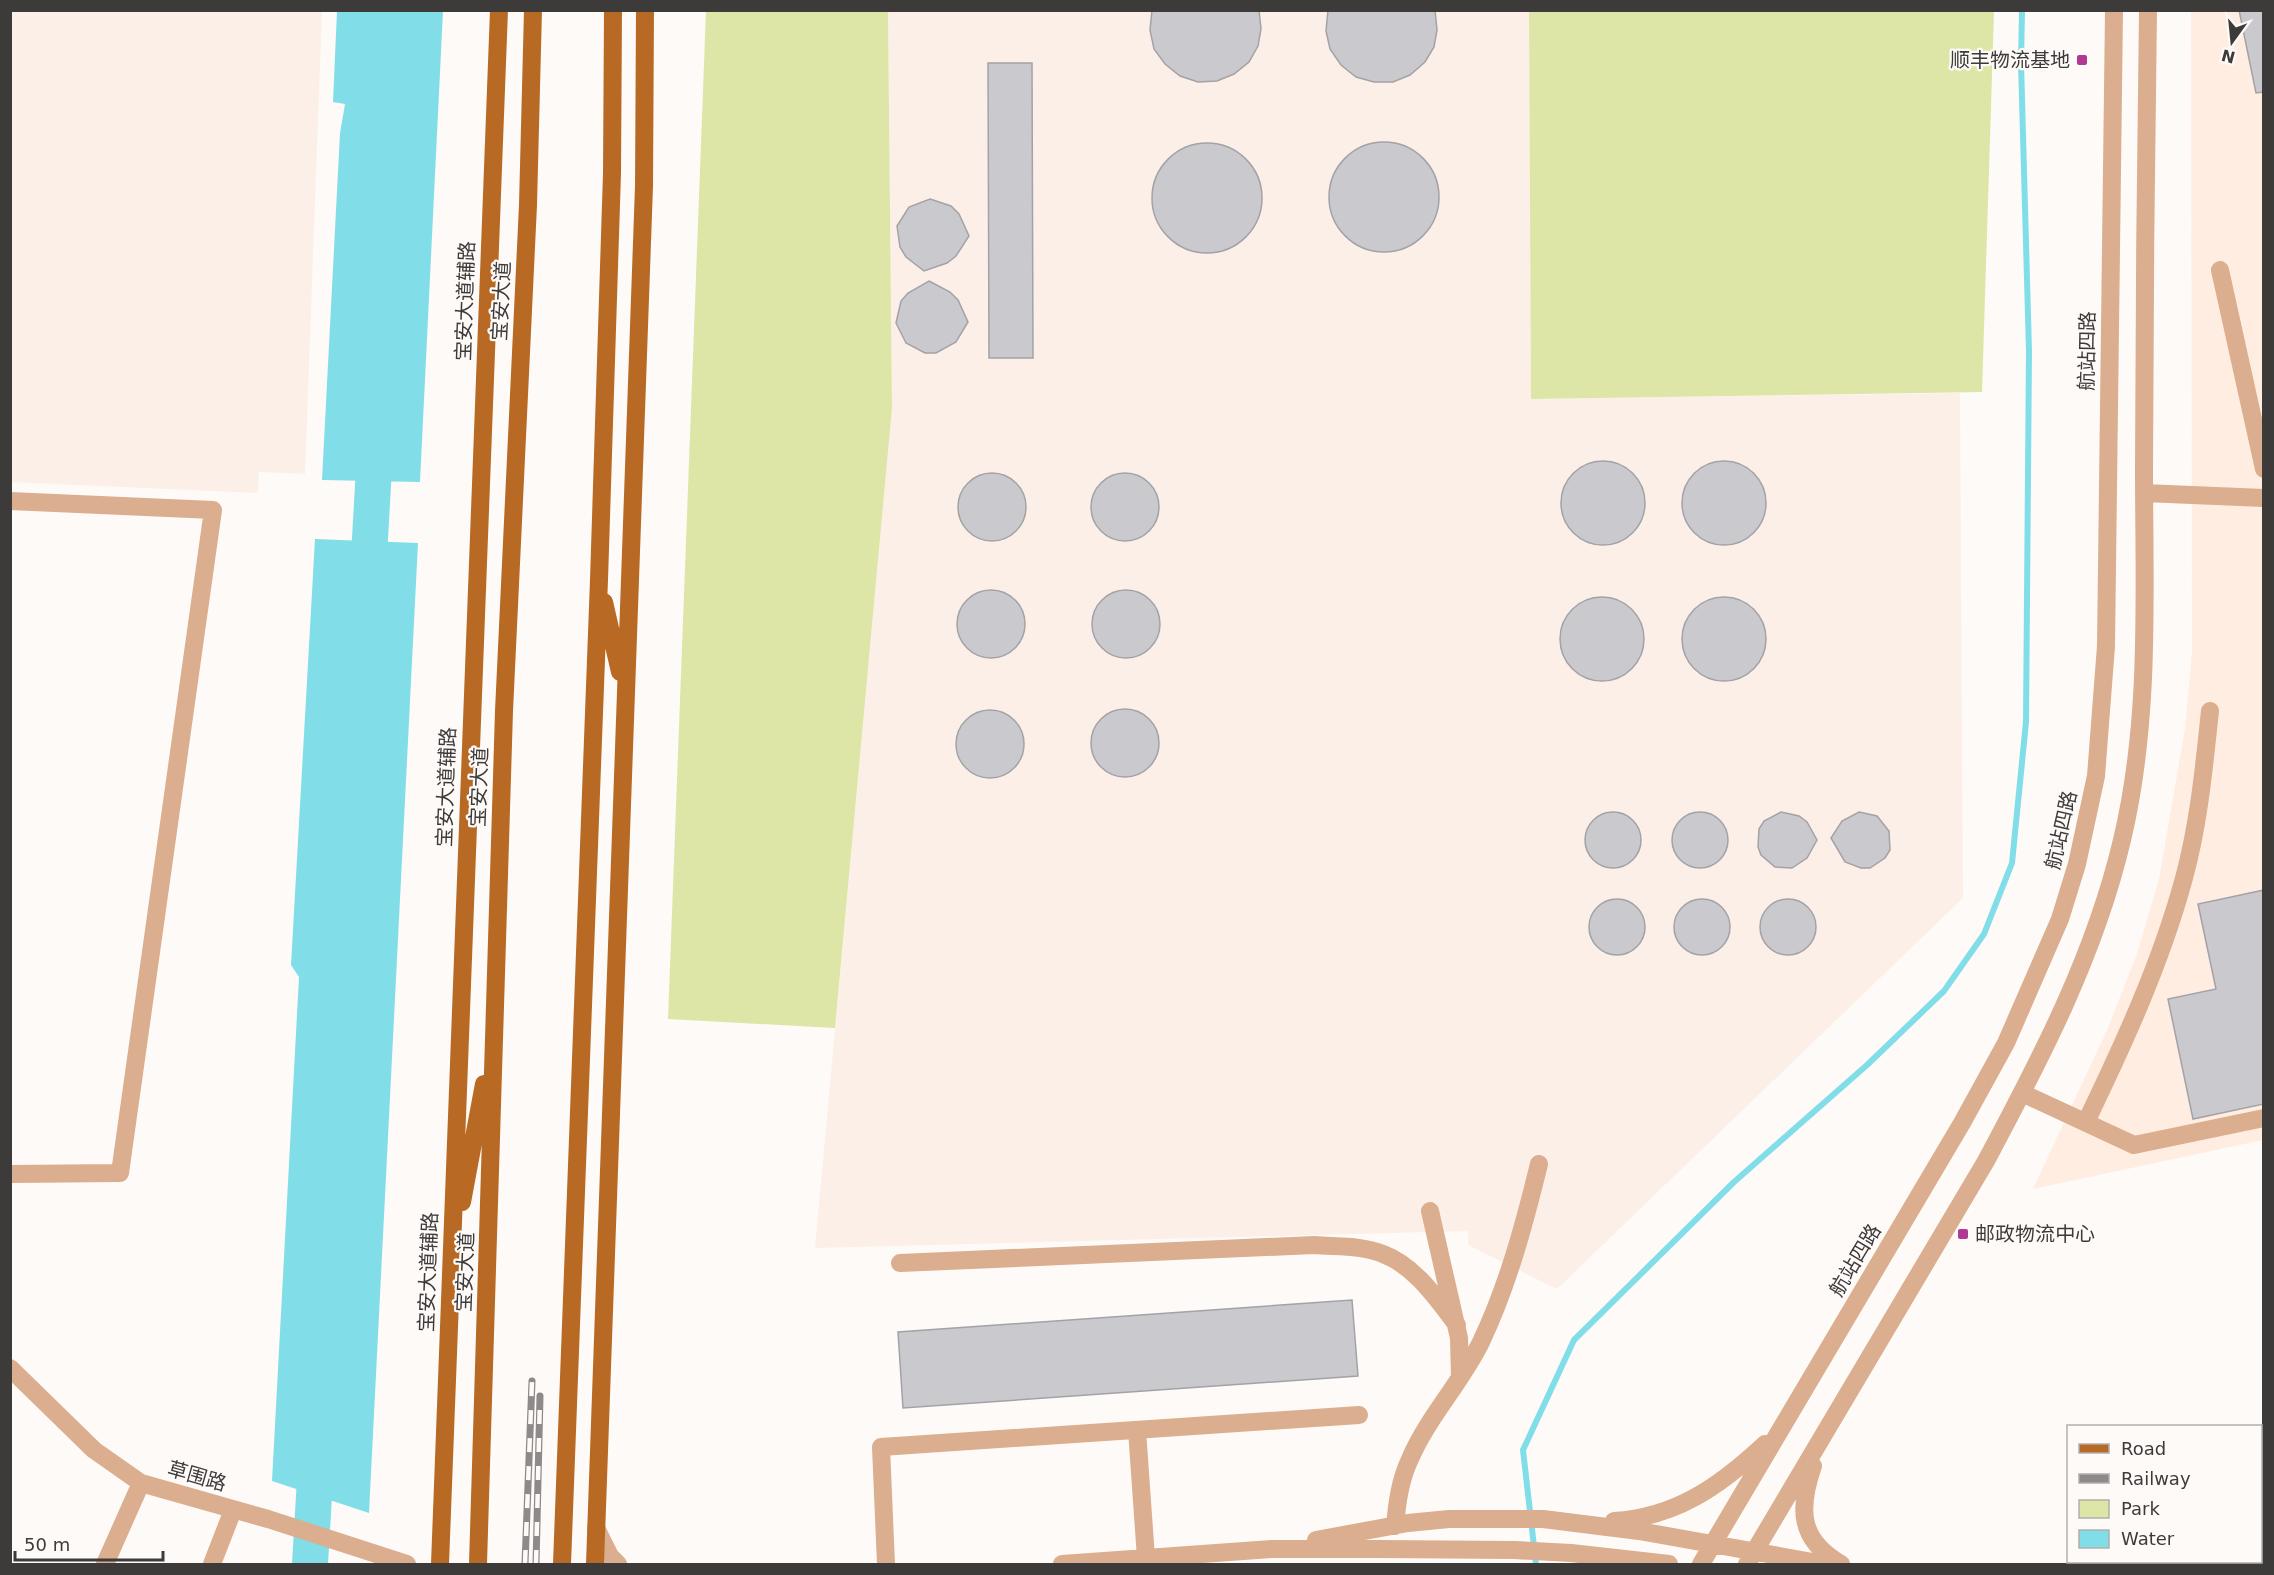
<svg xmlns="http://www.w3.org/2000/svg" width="2274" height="1575" font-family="'DejaVu Sans','Noto Sans SC',sans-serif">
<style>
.commercial{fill:#ffede2}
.built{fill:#fcefe8}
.green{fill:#dde6a6}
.water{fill:#81dee9}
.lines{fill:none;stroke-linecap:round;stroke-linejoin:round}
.stream{stroke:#81dee9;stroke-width:6}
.river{stroke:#81dee9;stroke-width:36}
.building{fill:#c9c9ce;stroke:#a2a2a7;stroke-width:1.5}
.minor{stroke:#daae8e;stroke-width:18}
.major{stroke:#b86a24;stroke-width:18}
.rail-casing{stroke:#8d8a89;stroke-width:7}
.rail{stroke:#fefaf8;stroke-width:4.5;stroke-dasharray:14;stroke-linecap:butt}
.poi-dot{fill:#b03a91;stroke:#fefaf8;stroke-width:2}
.labels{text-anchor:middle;stroke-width:4.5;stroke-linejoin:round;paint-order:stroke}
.poi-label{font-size:20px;fill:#3d3b3a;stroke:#fefaf8;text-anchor:end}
.street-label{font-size:20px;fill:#3d3b3a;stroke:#fefaf8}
</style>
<rect width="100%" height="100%" fill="#fefaf8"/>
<path class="commercial" d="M2191,11H2263V1140L2033,1189L2108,1028L2137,954L2159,879L2185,729L2192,653Z"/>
<path class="built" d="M11,10L322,11L305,474L259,472L258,493L11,482Z
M888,11H1529L1531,399L1960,393L1963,898L1557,1289L1468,1245V1231L815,1248L892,408Z"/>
<path class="green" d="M706,11H888L892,408L835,1028L668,1019Z
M1529,11H1994L1982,392L1531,399Z"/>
<path class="water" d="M337,11H443L420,482L322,480L340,133L345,104L333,102Z
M315,539L418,543L369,1513L272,1481L299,977L291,965Z"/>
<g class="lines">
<path class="stream" d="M1536,1564L1523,1450L1574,1340L1734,1182L1867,1065L1944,991L1984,934L2012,863L2026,722L2029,351L2021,63L2022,10"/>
<path class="river" d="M367,591L376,433
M310,1564L317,1445"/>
</g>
<path class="building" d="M1152,10H1259L1261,29L1258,46L1249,62L1234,74L1217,81L1198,82L1180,76L1165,64L1154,49L1150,30Z
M1328,10H1435L1437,30L1434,47L1425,62L1410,75L1393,82H1374L1356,77L1341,65L1330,49L1326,31Z
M2239,10H2264V92L2256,93Z
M988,63H1032L1033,358H989Z
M1329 197a55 55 0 1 1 110 0a55 55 0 1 1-110 0Z
M1152 198a55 55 0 1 1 110 0a55 55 0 1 1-110 0Z
M930,199L951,206L959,214L969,236L956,256L947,263L924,271L906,257L900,247L897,226L909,207Z
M929,281L950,292L958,300L968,322L956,342L936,353H925L906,343L896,323L901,301L908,293Z
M1682 503a42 42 0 1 1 84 0a42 42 0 1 1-84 0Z
M1561 503a42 42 0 1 1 84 0a42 42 0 1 1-84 0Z
M1091 507a34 34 0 1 1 68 0a34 34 0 1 1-68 0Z
M958 507a34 34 0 1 1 68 0a34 34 0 1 1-68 0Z
M957 624a34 34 0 1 1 68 0a34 34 0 1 1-68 0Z
M1092 624a34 34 0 1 1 68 0a34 34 0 1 1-68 0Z
M1682 639a42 42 0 1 1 84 0a42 42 0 1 1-84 0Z
M1560 639a42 42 0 1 1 84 0a42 42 0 1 1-84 0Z
M1091 743a34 34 0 1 1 68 0a34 34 0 1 1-68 0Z
M956 744a34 34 0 1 1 68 0a34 34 0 1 1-68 0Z
M1672 840a28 28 0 1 1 56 0a28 28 0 1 1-56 0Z
M1585 840a28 28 0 1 1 56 0a28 28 0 1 1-56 0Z
M1781,812L1799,816L1807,822L1817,840L1807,858L1792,868L1775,867L1761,855L1758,847L1759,829L1764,821Z
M1859,812L1877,816L1889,831L1890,850L1885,858L1870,868H1861L1845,862L1831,838L1842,821Z
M2264,890V1104L2193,1119L2168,999L2216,989L2198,904Z
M1589 927a28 28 0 1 1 56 0a28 28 0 1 1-56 0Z
M1760 927a28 28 0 1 1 56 0a28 28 0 1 1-56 0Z
M1674 927a28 28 0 1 1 56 0a28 28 0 1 1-56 0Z
M1352,1300L1358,1376L903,1408L898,1332Z"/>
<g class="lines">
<path class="minor" d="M2220,270L2264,469
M2144,493L2264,498
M10,501L213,510L120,1173L10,1174
M2022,1093L2134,1145L2264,1118
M2086,1122C2124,1043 2161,963 2184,878C2199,823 2204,767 2210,711
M1430,1211L1459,1338L1460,1378
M900,1263L1314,1245C1336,1247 1362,1245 1383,1254C1415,1266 1437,1299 1457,1325
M10,1368L94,1450L141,1483L268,1519L407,1564
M1137,1430L1146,1558
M1813,1466C1798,1509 1799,1540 1841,1564
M1614,1521C1676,1517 1720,1486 1765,1444
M1395,1526C1397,1503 1400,1480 1410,1459C1428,1417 1461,1383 1481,1342C1508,1285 1524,1225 1539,1164
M596,1528L610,1556L618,1564
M1316,1540L1408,1523L1449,1519H1543L1639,1531L1824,1564
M105,1564L141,1483
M212,1564L233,1510
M886,1564L881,1447L1359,1415
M1062,1564L1272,1549H1377L1514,1550L1571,1553L1669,1564
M1701,1564L1962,1123L2006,1043L2060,919L2077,864L2096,776L2106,646L2114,10
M1747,1564L1986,1161C2041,1058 2095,955 2122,840C2151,719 2144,591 2144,468C2144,315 2146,163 2148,10"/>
<path class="major" d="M604,602L620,672
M462,1202L484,1084
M440,1564L499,10
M478,1564L504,711L528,205L533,10
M562,1564L599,580L612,173L613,10
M595,1564L644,186L645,10"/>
<defs>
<path id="rail" d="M525,1564L532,1381
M536,1564L540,1396"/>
</defs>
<use href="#rail" class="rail-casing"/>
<use href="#rail" class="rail"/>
</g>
<g class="poi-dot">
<rect x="2076" y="54" width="12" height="12" rx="3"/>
<rect x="1957" y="1228" width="12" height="12" rx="3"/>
</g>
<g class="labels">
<g class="poi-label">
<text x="2070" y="67">顺丰物流基地</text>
<text x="1975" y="1241" text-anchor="start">邮政物流中心</text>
</g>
<g class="street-label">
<text transform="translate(465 301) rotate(-88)" y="7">宝安大道辅路</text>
<text transform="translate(501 301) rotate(-87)" y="7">宝安大道</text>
<text transform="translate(2087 351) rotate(-89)" y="7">航站四路</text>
<text transform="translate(446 787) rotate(-88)" y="7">宝安大道辅路</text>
<text transform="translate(479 787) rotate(-88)" y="7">宝安大道</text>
<text transform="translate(2061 830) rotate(-77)" y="7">航站四路</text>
<text transform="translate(1855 1260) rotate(-59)" y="7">航站四路</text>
<text transform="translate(428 1272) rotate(-88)" y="7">宝安大道辅路</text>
<text transform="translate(465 1272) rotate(-88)" y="7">宝安大道</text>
<text transform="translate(197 1476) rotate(16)" y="7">草围路</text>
</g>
</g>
<rect width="2274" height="1575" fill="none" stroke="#3d3b3a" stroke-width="24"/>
<rect x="2067" y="1425" width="195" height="138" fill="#fefaf8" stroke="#b1aeac" stroke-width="1.5"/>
<rect x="2079" y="1444" width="30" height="9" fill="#b86a24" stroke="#b1aeac" stroke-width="1.5"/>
<text x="2121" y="1455" font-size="18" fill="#3d3b3a">Road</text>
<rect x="2079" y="1474" width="30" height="9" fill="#8d8a89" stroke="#b1aeac" stroke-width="1.5"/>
<text x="2121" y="1485" font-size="18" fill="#3d3b3a">Railway</text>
<rect x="2079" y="1500" width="30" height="18" fill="#dde6a6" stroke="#b1aeac" stroke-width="1.5"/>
<text x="2121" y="1515" font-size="18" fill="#3d3b3a">Park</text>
<rect x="2079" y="1530" width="30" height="18" fill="#81dee9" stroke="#b1aeac" stroke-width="1.5"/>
<text x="2121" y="1545" font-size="18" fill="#3d3b3a">Water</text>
<g transform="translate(2232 42) rotate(195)" stroke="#fefaf8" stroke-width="4.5" paint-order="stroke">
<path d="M0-4.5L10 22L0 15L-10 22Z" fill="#3d3b3a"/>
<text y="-9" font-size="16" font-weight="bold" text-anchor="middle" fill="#3d3b3a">N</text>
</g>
<path d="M15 1551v9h148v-9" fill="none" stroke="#3d3b3a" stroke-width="3"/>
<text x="24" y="1551" font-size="18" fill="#3d3b3a" stroke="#fefaf8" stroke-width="4.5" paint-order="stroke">50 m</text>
</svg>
